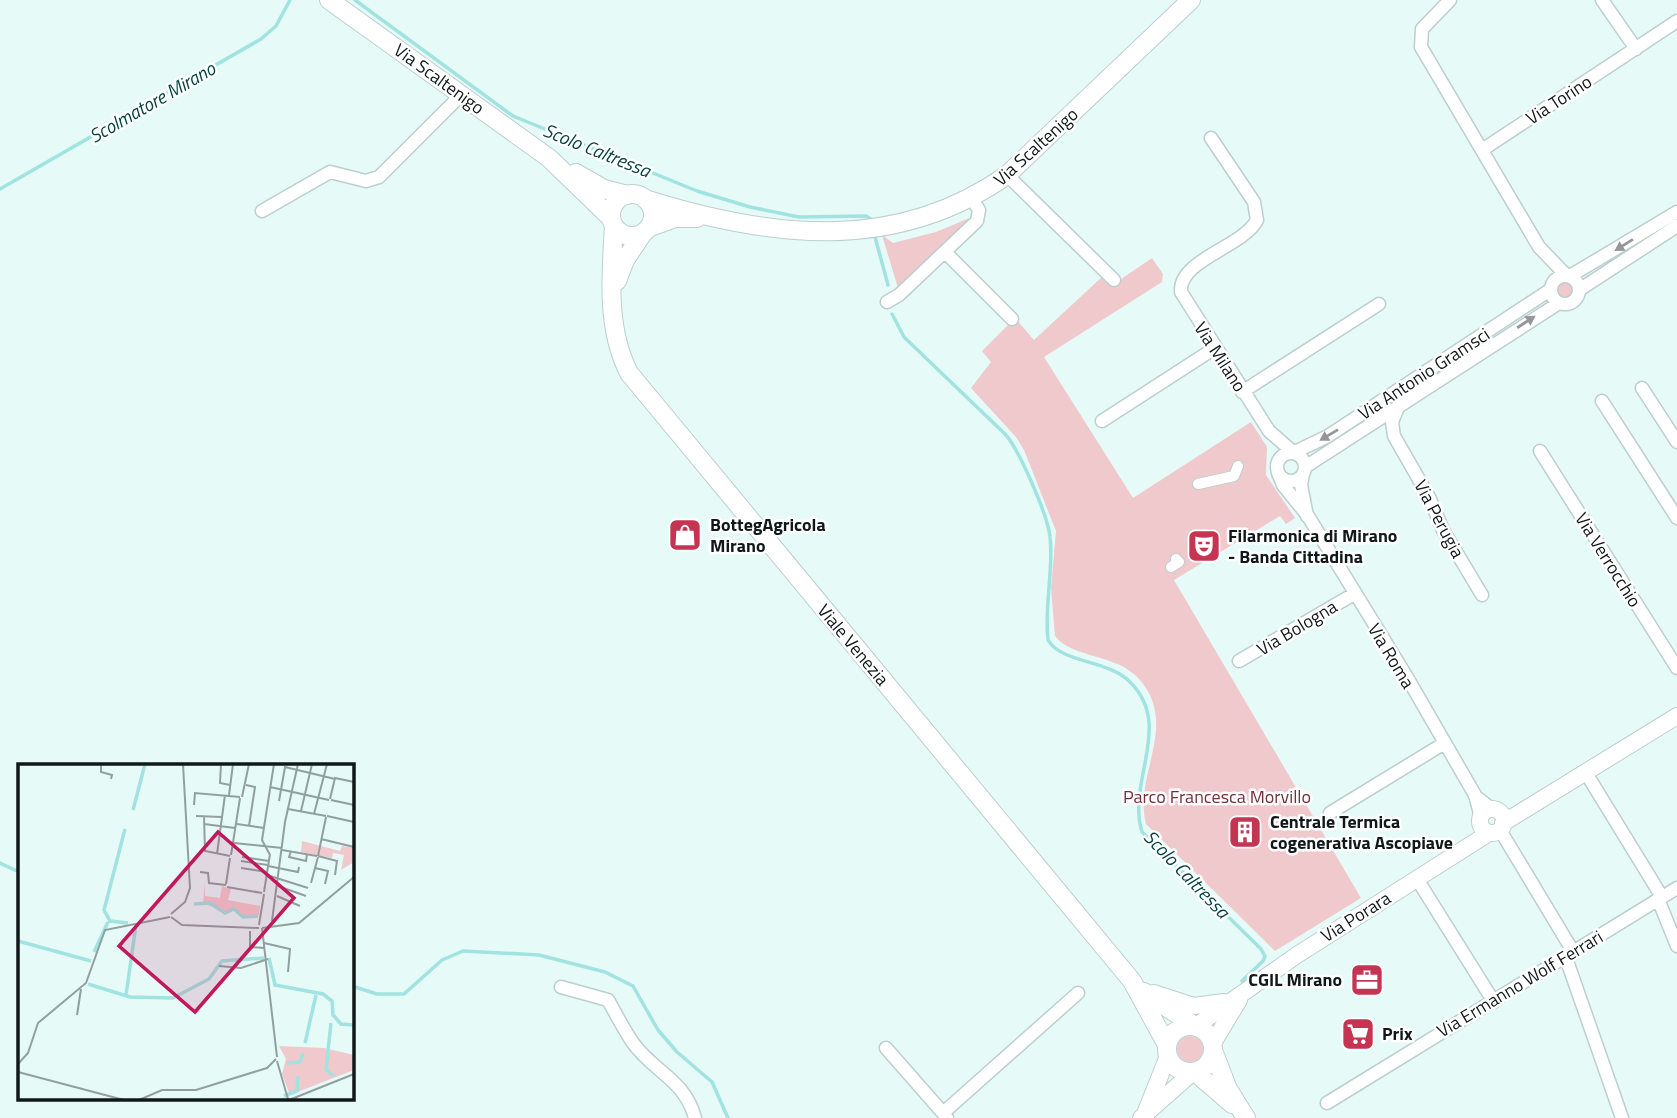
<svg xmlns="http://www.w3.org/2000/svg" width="1677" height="1118" font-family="'Titillium Web',sans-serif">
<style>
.green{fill:#f0c9cc}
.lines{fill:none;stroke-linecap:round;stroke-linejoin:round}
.stream{stroke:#a1e3e0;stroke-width:3.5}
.pedestrian-casing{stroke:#bccfce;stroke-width:12}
.minor-casing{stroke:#bccfce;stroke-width:15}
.tertiary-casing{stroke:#bccfce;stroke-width:18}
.secondary-casing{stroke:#bccfce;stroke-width:20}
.pedestrian{stroke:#fff;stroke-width:10}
.minor{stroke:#fff;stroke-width:12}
.tertiary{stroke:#fff;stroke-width:16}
.secondary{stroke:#fff;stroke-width:18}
.oneway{fill:#949797}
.labels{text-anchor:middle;stroke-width:5;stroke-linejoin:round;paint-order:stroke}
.street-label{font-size:18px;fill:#111818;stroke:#fff}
.poi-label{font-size:18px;font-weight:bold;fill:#111818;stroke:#fff;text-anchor:start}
.park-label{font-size:18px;fill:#75303a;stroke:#fff}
.water-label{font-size:19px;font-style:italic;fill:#054443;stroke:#fff}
.inset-river{fill:none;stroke:#a1e3e0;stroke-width:3.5}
.inset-road{fill:none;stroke:#91a09e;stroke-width:2}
.view{fill:#c2185b;fill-opacity:0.15;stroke:#c2185b;stroke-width:3.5}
.inset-edge{fill:none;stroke:#111818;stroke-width:3.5}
</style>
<rect width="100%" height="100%" fill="#e6faf8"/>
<path class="green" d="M972,217L973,219L898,288L882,235L893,243L936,232Z
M1152,258L1163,274L1162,282L1044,357L1133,498L1251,422L1267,447L1266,475L1295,518L1286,524L1280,516L1174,580L1361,898L1275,951L1146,824C1133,774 1180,725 1139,679C1116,653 1073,659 1055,636L1051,588L1056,531L1024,450L1016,437L971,388L991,362L982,351L1015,318L1034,340L1102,277L1111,286Z
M1558 289a8 8 0 1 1 16 0a8 8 0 1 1-16 0Z
M1177 1049a13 13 0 1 1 26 0a13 13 0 1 1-26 0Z"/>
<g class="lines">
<path class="stream" d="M355,0L513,116L697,191L750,207L799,217L866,216L872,220
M0,189L261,39L276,26L290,0
M875,237L888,285
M892,314L904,337L1005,434C1019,449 1048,516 1050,537C1054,568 1044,606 1048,640C1061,663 1108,660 1129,681C1175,725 1126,781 1142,832L1261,949L1265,956L1263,961L1242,981
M0,863L19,872
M352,986L377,994H404L442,960L463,951L539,955L605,972L633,986L658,1030L677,1052L712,1082L728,1118"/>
<defs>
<path id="pedestrian" d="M1198,484L1234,476L1238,466
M1171,567L1179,562L1176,559"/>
<path id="minor" d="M1450,0L1422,29L1421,47L1539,247L1566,275
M1602,0L1636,49
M1211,138L1254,202L1257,220C1243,247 1178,260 1181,292L1269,431L1293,452
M1482,150L1677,21
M1007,175L1114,280
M262,211L330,172L366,181L379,177L461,95
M946,253L1012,319
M1551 290a14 14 0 1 1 28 0a14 14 0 1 1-28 0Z
M1570,276L1677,212
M1579,290L1677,226
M887,302L899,295L977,221L979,210L972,199
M1642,388L1677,442
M1242,392L1379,304
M1602,401L1677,518
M1399,405L1392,422L1394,436L1429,497L1443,530L1482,595
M1102,421L1215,348
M1540,451L1677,668
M1295,452L1328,436L1550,290
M1277 467a14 14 0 1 1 28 0a14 14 0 1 1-28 0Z
M1305,467L1559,303
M1278,473L1283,485L1308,516L1408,679L1475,795L1481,817
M1303,474L1301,485L1307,516
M1239,661L1354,594
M1586,773L1662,897
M1475,796L1493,810
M1330,813L1443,744
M1500,830L1574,953
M1417,879L1494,1002
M1658,899L1677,946
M1566,958L1622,1118
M561,987L608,1000C616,1014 624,1030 633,1043C655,1073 685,1080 695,1118
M886,1048L943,1113
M1327,1103L1677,888
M947,1118L943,1113L1078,993"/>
<path id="tertiary" d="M1480 821a12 12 0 1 1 24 0a12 12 0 1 1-24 0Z
M1503,823L1677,716
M1154,993L1194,1006L1224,1002
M1196,1026L1297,955L1489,833
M1213,1043L1239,1000
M1146,1111L1168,1056
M1141,1118L1193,1072"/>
<path id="secondary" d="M329,0L549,158L611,218
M576,173L604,189L627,195
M611 215a21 21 0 1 1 42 0a21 21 0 1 1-42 0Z
M645,199C770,238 895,254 1007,175L1191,0
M614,226C611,275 606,328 629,373L1132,981L1167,1045
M650,227L675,218H697
M617,281L625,260L643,233
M1144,992L1193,1025
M1167 1049a23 23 0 1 1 46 0a23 23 0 1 1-46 0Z
M1214,1053L1228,1089L1246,1118
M1195,1072L1232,1104"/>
</defs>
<use href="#pedestrian" class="pedestrian-casing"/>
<use href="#minor" class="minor-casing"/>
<use href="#tertiary" class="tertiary-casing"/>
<use href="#secondary" class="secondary-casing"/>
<use href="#pedestrian" class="pedestrian"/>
<use href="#minor" class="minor"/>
<use href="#tertiary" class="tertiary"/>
<use href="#secondary" class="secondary"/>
</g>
<defs><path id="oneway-solid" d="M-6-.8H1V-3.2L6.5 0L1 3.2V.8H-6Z" transform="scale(1.75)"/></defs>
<g class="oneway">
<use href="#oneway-solid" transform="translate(1624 245) rotate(148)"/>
<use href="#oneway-solid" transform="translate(1526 322) rotate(-33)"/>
<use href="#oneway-solid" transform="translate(1329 435) rotate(149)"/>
</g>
<defs>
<symbol id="shop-square" viewBox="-11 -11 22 22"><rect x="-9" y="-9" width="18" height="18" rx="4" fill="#c53552" stroke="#fff"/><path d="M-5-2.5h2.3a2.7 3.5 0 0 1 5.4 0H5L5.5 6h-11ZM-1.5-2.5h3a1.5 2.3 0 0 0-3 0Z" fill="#fff"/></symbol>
<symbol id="theatre-square" viewBox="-11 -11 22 22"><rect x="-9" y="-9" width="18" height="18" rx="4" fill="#c53552" stroke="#fff"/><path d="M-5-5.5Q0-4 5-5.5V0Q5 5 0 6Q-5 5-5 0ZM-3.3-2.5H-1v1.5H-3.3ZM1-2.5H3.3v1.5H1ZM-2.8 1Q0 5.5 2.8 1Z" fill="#fff"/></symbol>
<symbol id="building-square" viewBox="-11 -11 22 22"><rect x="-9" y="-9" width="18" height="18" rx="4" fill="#c53552" stroke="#fff"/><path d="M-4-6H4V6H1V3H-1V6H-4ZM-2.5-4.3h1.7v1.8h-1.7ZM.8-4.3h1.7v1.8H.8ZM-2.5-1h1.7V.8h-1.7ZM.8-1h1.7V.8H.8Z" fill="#fff"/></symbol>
<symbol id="office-square" viewBox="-11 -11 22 22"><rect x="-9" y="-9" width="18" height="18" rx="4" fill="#c53552" stroke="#fff"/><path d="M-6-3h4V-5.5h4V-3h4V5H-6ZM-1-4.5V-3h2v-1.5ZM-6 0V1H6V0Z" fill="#fff"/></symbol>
<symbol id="supermarket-square" viewBox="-11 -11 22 22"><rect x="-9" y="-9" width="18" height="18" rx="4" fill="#c53552" stroke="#fff"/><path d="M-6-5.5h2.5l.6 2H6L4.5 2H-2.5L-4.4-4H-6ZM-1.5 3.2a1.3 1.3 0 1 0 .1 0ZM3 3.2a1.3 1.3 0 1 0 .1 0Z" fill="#fff"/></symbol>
</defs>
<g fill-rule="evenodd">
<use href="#shop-square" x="666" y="516" width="38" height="38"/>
<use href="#theatre-square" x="1185" y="527" width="38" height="38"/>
<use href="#building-square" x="1226" y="813" width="38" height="38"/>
<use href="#office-square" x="1348" y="961" width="38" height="38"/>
<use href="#supermarket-square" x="1339" y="1015" width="38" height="38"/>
</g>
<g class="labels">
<g class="street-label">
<text transform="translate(439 79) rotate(36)" y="6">Via Scaltenigo</text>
<text transform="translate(1559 100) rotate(-33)" y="6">Via Torino</text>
<text transform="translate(1036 147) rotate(-42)" y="6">Via Scaltenigo</text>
<text transform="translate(1220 357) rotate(57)" y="6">Via Milano</text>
<text transform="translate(1424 374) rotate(-33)" y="6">Via Antonio Gramsci</text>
<text transform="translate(1439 519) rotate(62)" y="6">Via Perugia</text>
<text transform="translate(1608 560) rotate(58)" y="6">Via Verrocchio</text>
<text transform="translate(1297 628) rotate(-31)" y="6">Via Bologna</text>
<text transform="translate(853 645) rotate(50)" y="6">Viale Venezia</text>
<text transform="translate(1391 656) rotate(59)" y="6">Via Roma</text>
<text transform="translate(1356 917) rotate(-32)" y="6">Via Porara</text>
<text transform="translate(1520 984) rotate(-31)" y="6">Via Ermanno Wolf Ferrari</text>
</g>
<g class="poi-label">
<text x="710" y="531">BottegAgricola<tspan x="710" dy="21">Mirano</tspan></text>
<text x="1228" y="542">Filarmonica di Mirano<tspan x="1228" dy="21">- Banda Cittadina</tspan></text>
<text x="1270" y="828">Centrale Termica<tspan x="1270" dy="21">cogenerativa Ascopiave</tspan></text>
<text x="1342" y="986" text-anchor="end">CGIL Mirano</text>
<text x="1382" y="1040">Prix</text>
</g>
<g class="park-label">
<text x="1217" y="803">Parco Francesca Morvillo</text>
</g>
<g class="water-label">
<text transform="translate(152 102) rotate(-30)" y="7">Scolmatore Mirano</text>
<text transform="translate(597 150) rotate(22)" y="7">Scolo Caltressa</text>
<text transform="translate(1187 874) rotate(46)" y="7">Scolo Caltressa</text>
</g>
</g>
<g transform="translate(18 764)">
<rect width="336" height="336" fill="#e6faf8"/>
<path d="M284,77L322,87L324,82L336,84V98L323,106L326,91L315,89L314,94L283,88ZM187,119V132L202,134L204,122L213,125L210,136L242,142L241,151L225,153L216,145L207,148L185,139ZM261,282L306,284L336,291V306L272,331L264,310L268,295Z" fill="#f0c9cc"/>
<path class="inset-river" d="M115,46L127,0M107,65L86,146L92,157L110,159M176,140L192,139L207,149L216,145L225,153L240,152M0,177L73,197M76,188L90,158M251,194L257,221L305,230L314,237L315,251L323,260L336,261M70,220L112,233L155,234L191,215L204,197L246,194M108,231L118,161M313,259L308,305L315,312M287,279L298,231M269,299L282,298L285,289M266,332L279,327L280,312"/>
<path class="inset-road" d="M83,0V8L94,11L93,15M203,0L202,19L212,21M228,21L237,23L231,62M252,23L311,36M211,31L215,0M224,33L231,0M312,35L317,14L336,18M313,36L336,41M261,37L267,3L317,15M176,41L177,29L222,33M270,45L308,52M283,47L294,0M296,50L309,0M178,52L204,53M186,52L187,87L212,92M309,52L336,58M186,60L217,64M219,60L246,64M303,75L336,83M216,79L264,84M264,86L299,92M273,87L271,93L288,97L289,90M199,90L207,31M213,91L222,34M252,91L244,76L256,0M300,92L308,53M300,92L319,97L317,111M224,93L251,97M223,97L250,101M250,102L280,108L281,103M223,104L249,108M297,104L310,107L307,120M182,108L190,109L191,119L208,121M249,111L290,124M293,119L300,93M208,120L212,94M260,122L288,132M209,123L244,129M246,128L252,90M259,132L282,142M153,150L167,138L172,124L165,0M153,153L164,161L241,164M254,157L267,58L280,0M241,161L246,130M244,164L259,293M244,164L281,159L336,113M232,167V183L247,184M246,179L272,185L270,208M201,202L223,204L250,195M59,251L63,225M259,297L270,335M0,300L10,289L20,259L68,219L87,166L152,153M0,308L106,336M121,336L144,326H178L249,304L258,295M271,336L336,310"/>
<path class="view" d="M200,68L276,134L177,248L101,182Z"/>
<rect width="336" height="336" class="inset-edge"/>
</g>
</svg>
